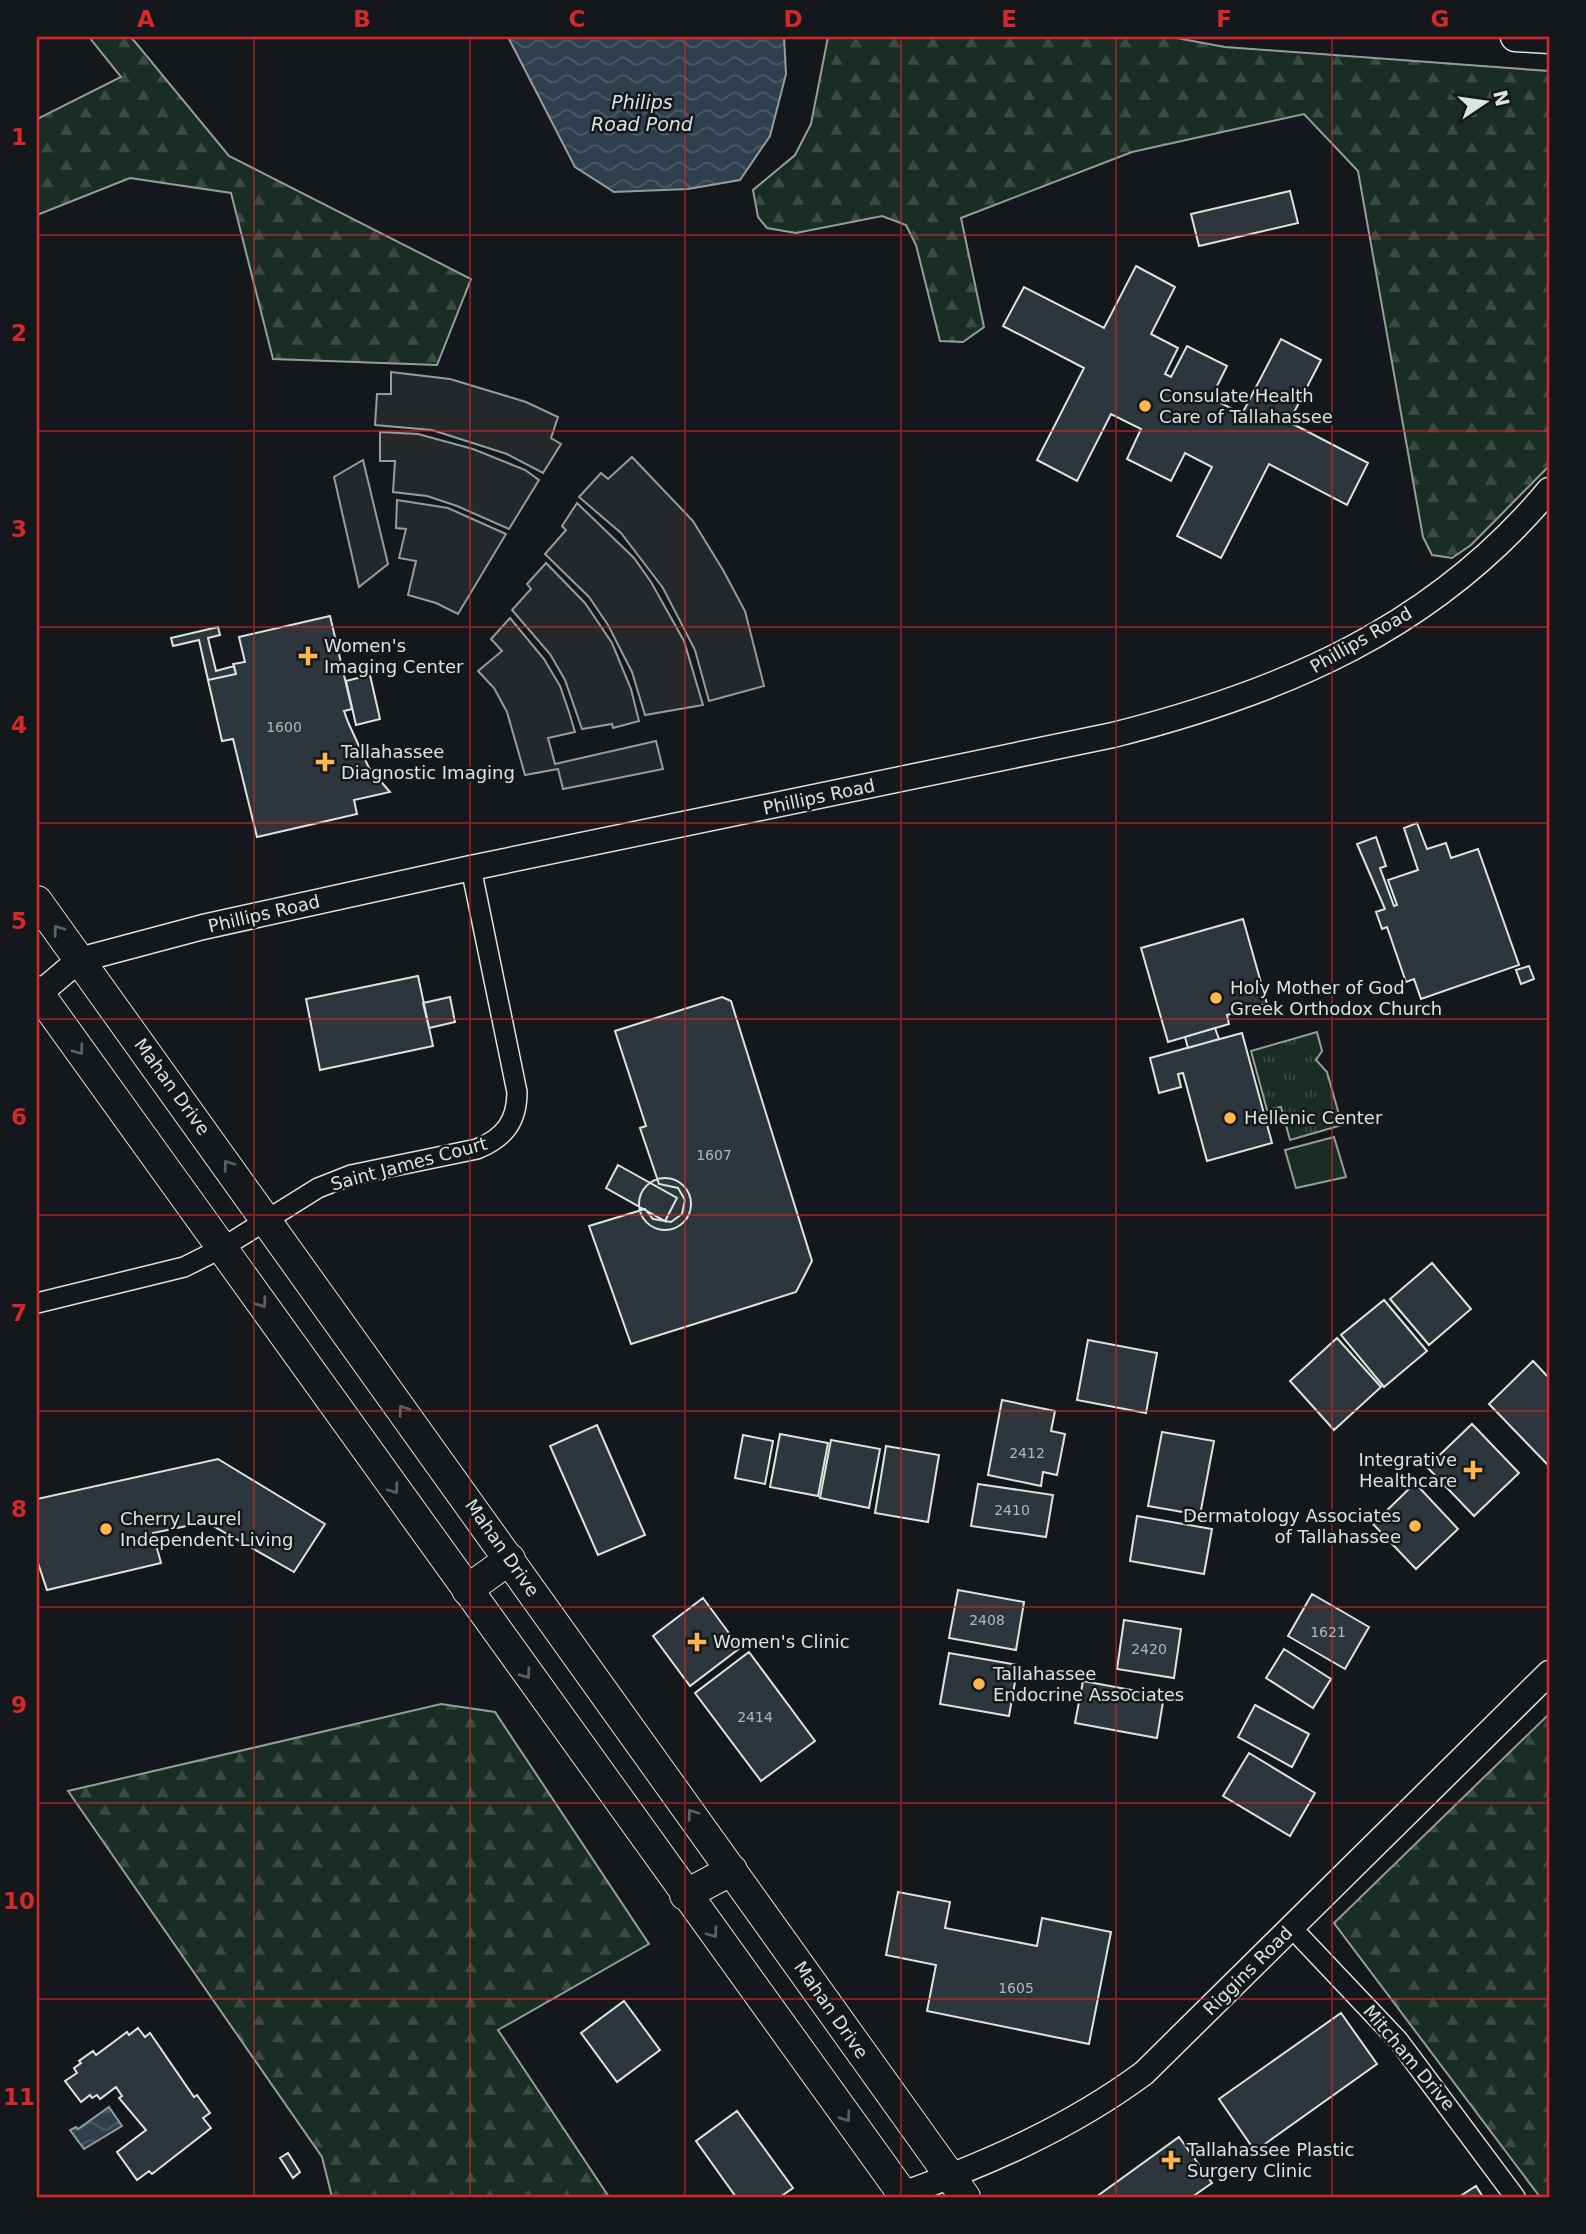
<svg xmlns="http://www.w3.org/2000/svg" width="1586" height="2234" font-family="'DejaVu Sans',sans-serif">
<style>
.grass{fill:url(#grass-tufts);stroke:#939e99;stroke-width:2}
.forest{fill:url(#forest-firs);stroke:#939e99;stroke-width:2}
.garden{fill:#1a2d24;stroke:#939e99;stroke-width:2}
.parking{fill:#24282b;stroke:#939e99;stroke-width:2}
.water{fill:url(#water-waves);stroke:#939e99;stroke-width:2}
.building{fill:#2c363c;stroke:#d8e6dc;stroke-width:2}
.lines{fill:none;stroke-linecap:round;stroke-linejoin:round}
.minor-casing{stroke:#d8e6dc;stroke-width:22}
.tertiary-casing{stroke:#d8e6dc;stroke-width:27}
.secondary-casing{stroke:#d8e6dc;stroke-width:31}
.primary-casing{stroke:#d8e6dc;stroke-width:32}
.minor{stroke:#14181c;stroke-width:19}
.tertiary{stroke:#14181c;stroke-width:24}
.secondary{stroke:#14181c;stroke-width:28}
.primary{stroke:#14181c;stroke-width:30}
.oneway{stroke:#59605f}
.grid{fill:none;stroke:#d62828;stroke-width:2;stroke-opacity:0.55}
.poi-dot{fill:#ffb74d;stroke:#14181c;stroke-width:2.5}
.labels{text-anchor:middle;stroke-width:5;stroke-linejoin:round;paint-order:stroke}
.number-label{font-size:14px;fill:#adbab4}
.poi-label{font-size:18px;fill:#d8e6dc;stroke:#14181c;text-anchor:start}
.street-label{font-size:18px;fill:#d8e6dc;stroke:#14181c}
.water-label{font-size:19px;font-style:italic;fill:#d8e6dc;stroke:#14181c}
.neatline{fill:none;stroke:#d62828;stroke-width:2.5}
.grid-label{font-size:23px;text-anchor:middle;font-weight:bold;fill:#d62828}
</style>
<defs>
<pattern id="grass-tufts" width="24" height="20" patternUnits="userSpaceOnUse" patternTransform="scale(1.75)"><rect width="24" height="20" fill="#1a2d24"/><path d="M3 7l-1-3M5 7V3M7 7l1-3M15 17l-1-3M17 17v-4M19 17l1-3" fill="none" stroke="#3b4b43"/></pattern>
<pattern id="forest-firs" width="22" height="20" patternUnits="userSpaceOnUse" patternTransform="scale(1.75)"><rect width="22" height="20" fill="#1a2d24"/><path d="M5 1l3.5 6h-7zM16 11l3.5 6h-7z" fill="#3b4b43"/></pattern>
<pattern id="water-waves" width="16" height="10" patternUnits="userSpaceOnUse" patternTransform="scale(1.75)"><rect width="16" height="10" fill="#2f3f4d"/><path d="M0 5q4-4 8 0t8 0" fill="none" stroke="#4c5b66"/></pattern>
</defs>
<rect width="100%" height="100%" fill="#14181c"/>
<path class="grass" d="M1317,1032L1322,1051L1316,1060L1327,1072L1342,1125L1290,1140L1281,1107L1267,1110L1251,1051Z"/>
<path class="forest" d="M89,37H131L229,156L471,279L437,365L273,359L231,193L130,178L37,215V119L121,77Z
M828,37H1171L1225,47L1549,71V466L1471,545L1452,558L1432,555L1423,537L1358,171L1304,114L1132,152L961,218L984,327L963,342L940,341L916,245L906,225L882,216L796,233L767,228L758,217L753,190L795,155L811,124Z
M441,1704L495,1712L649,1944L498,2030L609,2197H332L322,2157L68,1791Z
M1549,1714V2197H1540L1334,1923Z"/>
<path class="garden" d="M1334,1137L1346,1177L1296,1188L1285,1150Z"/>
<path class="parking" d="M391,372L450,379L526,402L558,417L551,438L561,444L543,473L507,454L432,430L375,425L377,394H391Z
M380,432L418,434L473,449L525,470L539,480L509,529L457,506L427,496L393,492L395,461H380Z
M632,457L693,521L723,570L745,611L764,686L709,701L695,650L663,588L621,533L579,497L601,473L608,479Z
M363,460L388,564L359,587L334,477Z
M397,500L448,508L506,534L458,614L436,603L408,595L416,561L399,558L406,529L396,528Z
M577,503L634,558L651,582L684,641L703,705L645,715L632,672L608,625L589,597L545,554L566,530L562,526Z
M546,563L585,603L612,643L631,689L639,721L613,728L612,724L582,729L565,680L550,654L512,610L531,589L527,584Z
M510,618L544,659L560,686L569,712L575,732L548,738L555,764L656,741L663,769L563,789L558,769L525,775L507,712L494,688L478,671L502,651L491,639Z"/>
<path class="water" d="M508,37H784L786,74L770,136L740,180L688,189L614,192L575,167Z
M109,2107L122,2126L84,2149L70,2130L76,2127L78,2129Z"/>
<path class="building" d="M1290,191L1298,223L1199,246L1191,214Z
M1136,266L1175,287L1151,334L1178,348L1165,374L1171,377L1187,346L1227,366L1211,398L1242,414L1281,339L1321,360L1289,422L1368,463L1347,505L1269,464L1221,558L1177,536L1212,467L1185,453L1171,481L1127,459L1141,429L1111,414L1077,481L1037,460L1084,368L1003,326L1024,287L1104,328Z
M330,616L352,709L344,711L348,722L369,768L390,792L354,800L357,814L257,837L233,739L222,741L208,680L236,674L233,664L245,662L239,637Z
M218,627L220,635L208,638L216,671L234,666L236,674L208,680L199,640L173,646L171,638Z
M370,675L380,719L356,725L346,681Z
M1417,823L1427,849L1446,843L1451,858L1478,849L1519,965L1421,999L1414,979L1406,982L1387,927L1382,929L1376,912L1385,909L1357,844L1376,837L1386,866L1380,868L1394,906L1397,905L1388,880L1418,870L1404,828Z
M1243,919L1267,1004L1227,1015L1229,1024L1168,1042L1141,948Z
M1529,966L1534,979L1521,984L1516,970Z
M418,976L433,1046L320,1070L306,999Z
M450,997L455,1022L429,1028L423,1003Z
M722,997L731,1001L812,1261L796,1292L631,1344L589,1226L645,1209L653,1219L671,1222L682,1214L685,1200L678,1188L659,1184L640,1128L646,1126L615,1031Z
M1215,1028L1219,1039L1188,1048L1185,1037Z
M1242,1033L1272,1143L1207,1161L1183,1073L1178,1074L1181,1087L1159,1093L1150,1058Z
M618,1165L677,1198L665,1221L606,1188Z
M639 1204a26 26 0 1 1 52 0a26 26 0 1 1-52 0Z
M1432,1263L1471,1309L1429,1345L1390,1299Z
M1384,1300L1427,1351L1384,1387L1341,1335Z
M1337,1338L1381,1387L1334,1430L1290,1381Z
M1088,1340L1157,1353L1146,1413L1077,1400Z
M1533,1361L1549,1378V1462L1547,1464L1489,1404Z
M1002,1400L1055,1411L1051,1431L1065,1434L1057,1475L1043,1472L1041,1486L988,1475Z
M1472,1424L1519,1473L1474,1516L1427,1467Z
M597,1425L645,1535L598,1555L550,1446Z
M1162,1432L1214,1441L1200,1515L1148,1506Z
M780,1434L828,1443L818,1496L770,1487Z
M743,1435L773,1441L765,1484L735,1478Z
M831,1440L880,1449L869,1508L820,1498Z
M886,1446L939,1455L928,1522L875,1513Z
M218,1459L325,1524L294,1572L206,1522L153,1533L161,1563L47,1590L37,1560V1499Z
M1415,1483L1458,1529L1416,1569L1373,1524Z
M978,1484L1053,1495L1046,1537L971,1526Z
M1137,1516L1212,1529L1204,1574L1130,1561Z
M958,1590L1024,1602L1016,1650L949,1638Z
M1312,1594L1369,1627L1345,1669L1288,1636Z
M703,1598L740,1648L690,1686L653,1636Z
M1124,1620L1181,1629L1174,1678L1117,1669Z
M1284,1649L1331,1679L1313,1708L1266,1678Z
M749,1652L815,1741L761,1781L695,1693Z
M949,1653L1018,1665L1009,1716L940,1704Z
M1083,1681L1164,1696L1157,1738L1075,1723Z
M1255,1705L1309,1734L1292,1767L1238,1737Z
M1249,1753L1315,1793L1290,1836L1223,1796Z
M898,1892L950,1902L945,1928L1037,1946L1042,1918L1111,1932L1089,2044L927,2011L936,1965L886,1955Z
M624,2001L660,2050L617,2082L581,2033Z
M1341,2013L1377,2064L1255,2151L1219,2099Z
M138,2028L145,2037L150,2033L194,2097L197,2095L210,2113L203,2118L211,2128L152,2174L149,2171L137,2180L117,2152L146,2130L119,2098L122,2096L116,2087L100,2099L97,2095L92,2098L90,2095L81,2102L65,2081L77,2073L74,2068L81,2063L79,2061L93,2051L96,2055L127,2032L129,2035Z
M737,2111L793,2188L780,2197H736L696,2141Z
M1179,2137L1212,2183L1192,2197H1096Z
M288,2153L300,2172L293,2178L280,2158Z
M1476,2186L1483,2197H1459Z"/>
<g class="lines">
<defs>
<path id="minor" d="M37,1303L184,1267L222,1248L318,1188L351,1175L477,1149C504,1138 517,1122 517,1092L471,868
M1292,1928L1398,2040L1515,2197"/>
<path id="tertiary" d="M39,994L79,960L203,927L471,868L1113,735C1284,692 1434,628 1549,490
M903,2194C989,2163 1071,2127 1144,2073L1549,1673"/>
<path id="secondary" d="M1515,37L1549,39"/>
<path id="primary" d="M37,901L965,2197
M37,991L905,2197
M467,1590L510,1559
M685,1895L732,1870"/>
</defs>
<use href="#minor" class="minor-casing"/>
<use href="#tertiary" class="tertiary-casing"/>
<use href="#secondary" class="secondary-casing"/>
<use href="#primary" class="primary-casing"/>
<use href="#minor" class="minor"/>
<use href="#tertiary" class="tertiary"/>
<use href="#secondary" class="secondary"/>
<use href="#primary" class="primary"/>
</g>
<defs><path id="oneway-chevron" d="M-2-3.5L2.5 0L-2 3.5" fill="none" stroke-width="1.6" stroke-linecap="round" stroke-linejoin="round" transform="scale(1.75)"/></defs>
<g class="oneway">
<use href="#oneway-chevron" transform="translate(58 930) rotate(-126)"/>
<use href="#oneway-chevron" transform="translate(79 1050) rotate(54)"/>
<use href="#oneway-chevron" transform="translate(228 1165) rotate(-126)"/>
<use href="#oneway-chevron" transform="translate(262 1303) rotate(54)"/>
<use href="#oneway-chevron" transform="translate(403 1410) rotate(-125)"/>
<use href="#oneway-chevron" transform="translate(394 1489) rotate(54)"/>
<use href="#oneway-chevron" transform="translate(526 1674) rotate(54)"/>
<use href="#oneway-chevron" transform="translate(692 1814) rotate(-126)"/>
<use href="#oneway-chevron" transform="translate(713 1933) rotate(54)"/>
<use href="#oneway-chevron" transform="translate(846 2117) rotate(54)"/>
</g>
<path class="grid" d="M254,37V2197M470,37V2197M685,37V2197M901,37V2197M1116,37V2197M1332,37V2197M37,235H1549M37,431H1549M37,627H1549M37,823H1549M37,1019H1549M37,1215H1549M37,1411H1549M37,1607H1549M37,1803H1549M37,1999H1549"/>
<g class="poi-dot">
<circle cx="1145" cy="406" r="7"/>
<path d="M304.5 645.5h7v7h7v7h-7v7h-7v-7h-7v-7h7z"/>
<path d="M321.5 751.5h7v7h7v7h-7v7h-7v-7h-7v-7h7z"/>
<circle cx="1216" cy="998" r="7"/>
<circle cx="1230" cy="1118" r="7"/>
<path d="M1469.5 1459.5h7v7h7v7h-7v7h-7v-7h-7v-7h7z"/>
<circle cx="1415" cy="1526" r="7"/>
<circle cx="106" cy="1529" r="7"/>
<path d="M693.5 1631.5h7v7h7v7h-7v7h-7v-7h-7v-7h7z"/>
<circle cx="979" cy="1684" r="7"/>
<path d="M1167.5 2149.5h7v7h7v7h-7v7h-7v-7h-7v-7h7z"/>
</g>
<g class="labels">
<g class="number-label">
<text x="284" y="732">1600</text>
<text x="714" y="1160">1607</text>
<text x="1027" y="1458">2412</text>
<text x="1012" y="1515">2410</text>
<text x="987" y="1625">2408</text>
<text x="1328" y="1637">1621</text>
<text x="1149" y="1654">2420</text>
<text x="755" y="1722">2414</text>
<text x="1016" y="1993">1605</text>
</g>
<g class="poi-label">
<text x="1159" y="402">Consulate Health<tspan x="1159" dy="21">Care of Tallahassee</tspan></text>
<text x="324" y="652">Women's<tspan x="324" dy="21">Imaging Center</tspan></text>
<text x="341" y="758">Tallahassee<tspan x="341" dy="21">Diagnostic Imaging</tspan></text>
<text x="1230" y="994">Holy Mother of God<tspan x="1230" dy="21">Greek Orthodox Church</tspan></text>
<text x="1244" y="1124">Hellenic Center</text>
<text x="1457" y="1466" text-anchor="end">Integrative<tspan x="1457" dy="21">Healthcare</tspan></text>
<text x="1401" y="1522" text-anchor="end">Dermatology Associates<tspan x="1401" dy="21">of Tallahassee</tspan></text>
<text x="120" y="1525">Cherry Laurel<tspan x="120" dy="21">Independent Living</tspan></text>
<text x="713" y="1648">Women's Clinic</text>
<text x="993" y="1680">Tallahassee<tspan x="993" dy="21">Endocrine Associates</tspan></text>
<text x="1187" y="2156">Tallahassee Plastic<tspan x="1187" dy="21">Surgery Clinic</tspan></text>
</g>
<g class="street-label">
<text transform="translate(1361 640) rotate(-30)" y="6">Phillips Road</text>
<text transform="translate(819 797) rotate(-12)" y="6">Phillips Road</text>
<text transform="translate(264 914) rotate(-13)" y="6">Phillips Road</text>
<text transform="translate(172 1087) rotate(54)" y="6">Mahan Drive</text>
<text transform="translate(409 1164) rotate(-15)" y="6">Saint James Court</text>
<text transform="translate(502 1548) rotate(55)" y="6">Mahan Drive</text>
<text transform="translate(1248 1971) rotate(-45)" y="6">Riggins Road</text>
<text transform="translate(831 2010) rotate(55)" y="6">Mahan Drive</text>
<text transform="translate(1409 2058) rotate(50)" y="6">Mitcham Drive</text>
</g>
<g class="water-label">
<text x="642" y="109">Philips<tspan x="642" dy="22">Road Pond</tspan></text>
</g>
</g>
<rect width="1586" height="2234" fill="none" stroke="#14181c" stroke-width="77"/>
<g transform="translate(1485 102) rotate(77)" stroke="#14181c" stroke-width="5" paint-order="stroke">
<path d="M0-5L12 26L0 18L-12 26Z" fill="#d8e6dc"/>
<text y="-10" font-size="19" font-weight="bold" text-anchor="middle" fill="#d8e6dc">N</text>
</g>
<rect x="38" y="38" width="1510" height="2158" class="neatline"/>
<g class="grid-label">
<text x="146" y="27">A</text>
<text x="362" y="27">B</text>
<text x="577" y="27">C</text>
<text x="793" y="27">D</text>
<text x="1009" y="27">E</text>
<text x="1224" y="27">F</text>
<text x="1440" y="27">G</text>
<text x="19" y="145">1</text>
<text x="19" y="341">2</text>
<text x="19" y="537">3</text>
<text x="19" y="733">4</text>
<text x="19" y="929">5</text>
<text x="19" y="1125">6</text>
<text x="19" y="1321">7</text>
<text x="19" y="1517">8</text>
<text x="19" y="1713">9</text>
<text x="19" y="1909">10</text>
<text x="19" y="2105">11</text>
</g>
</svg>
